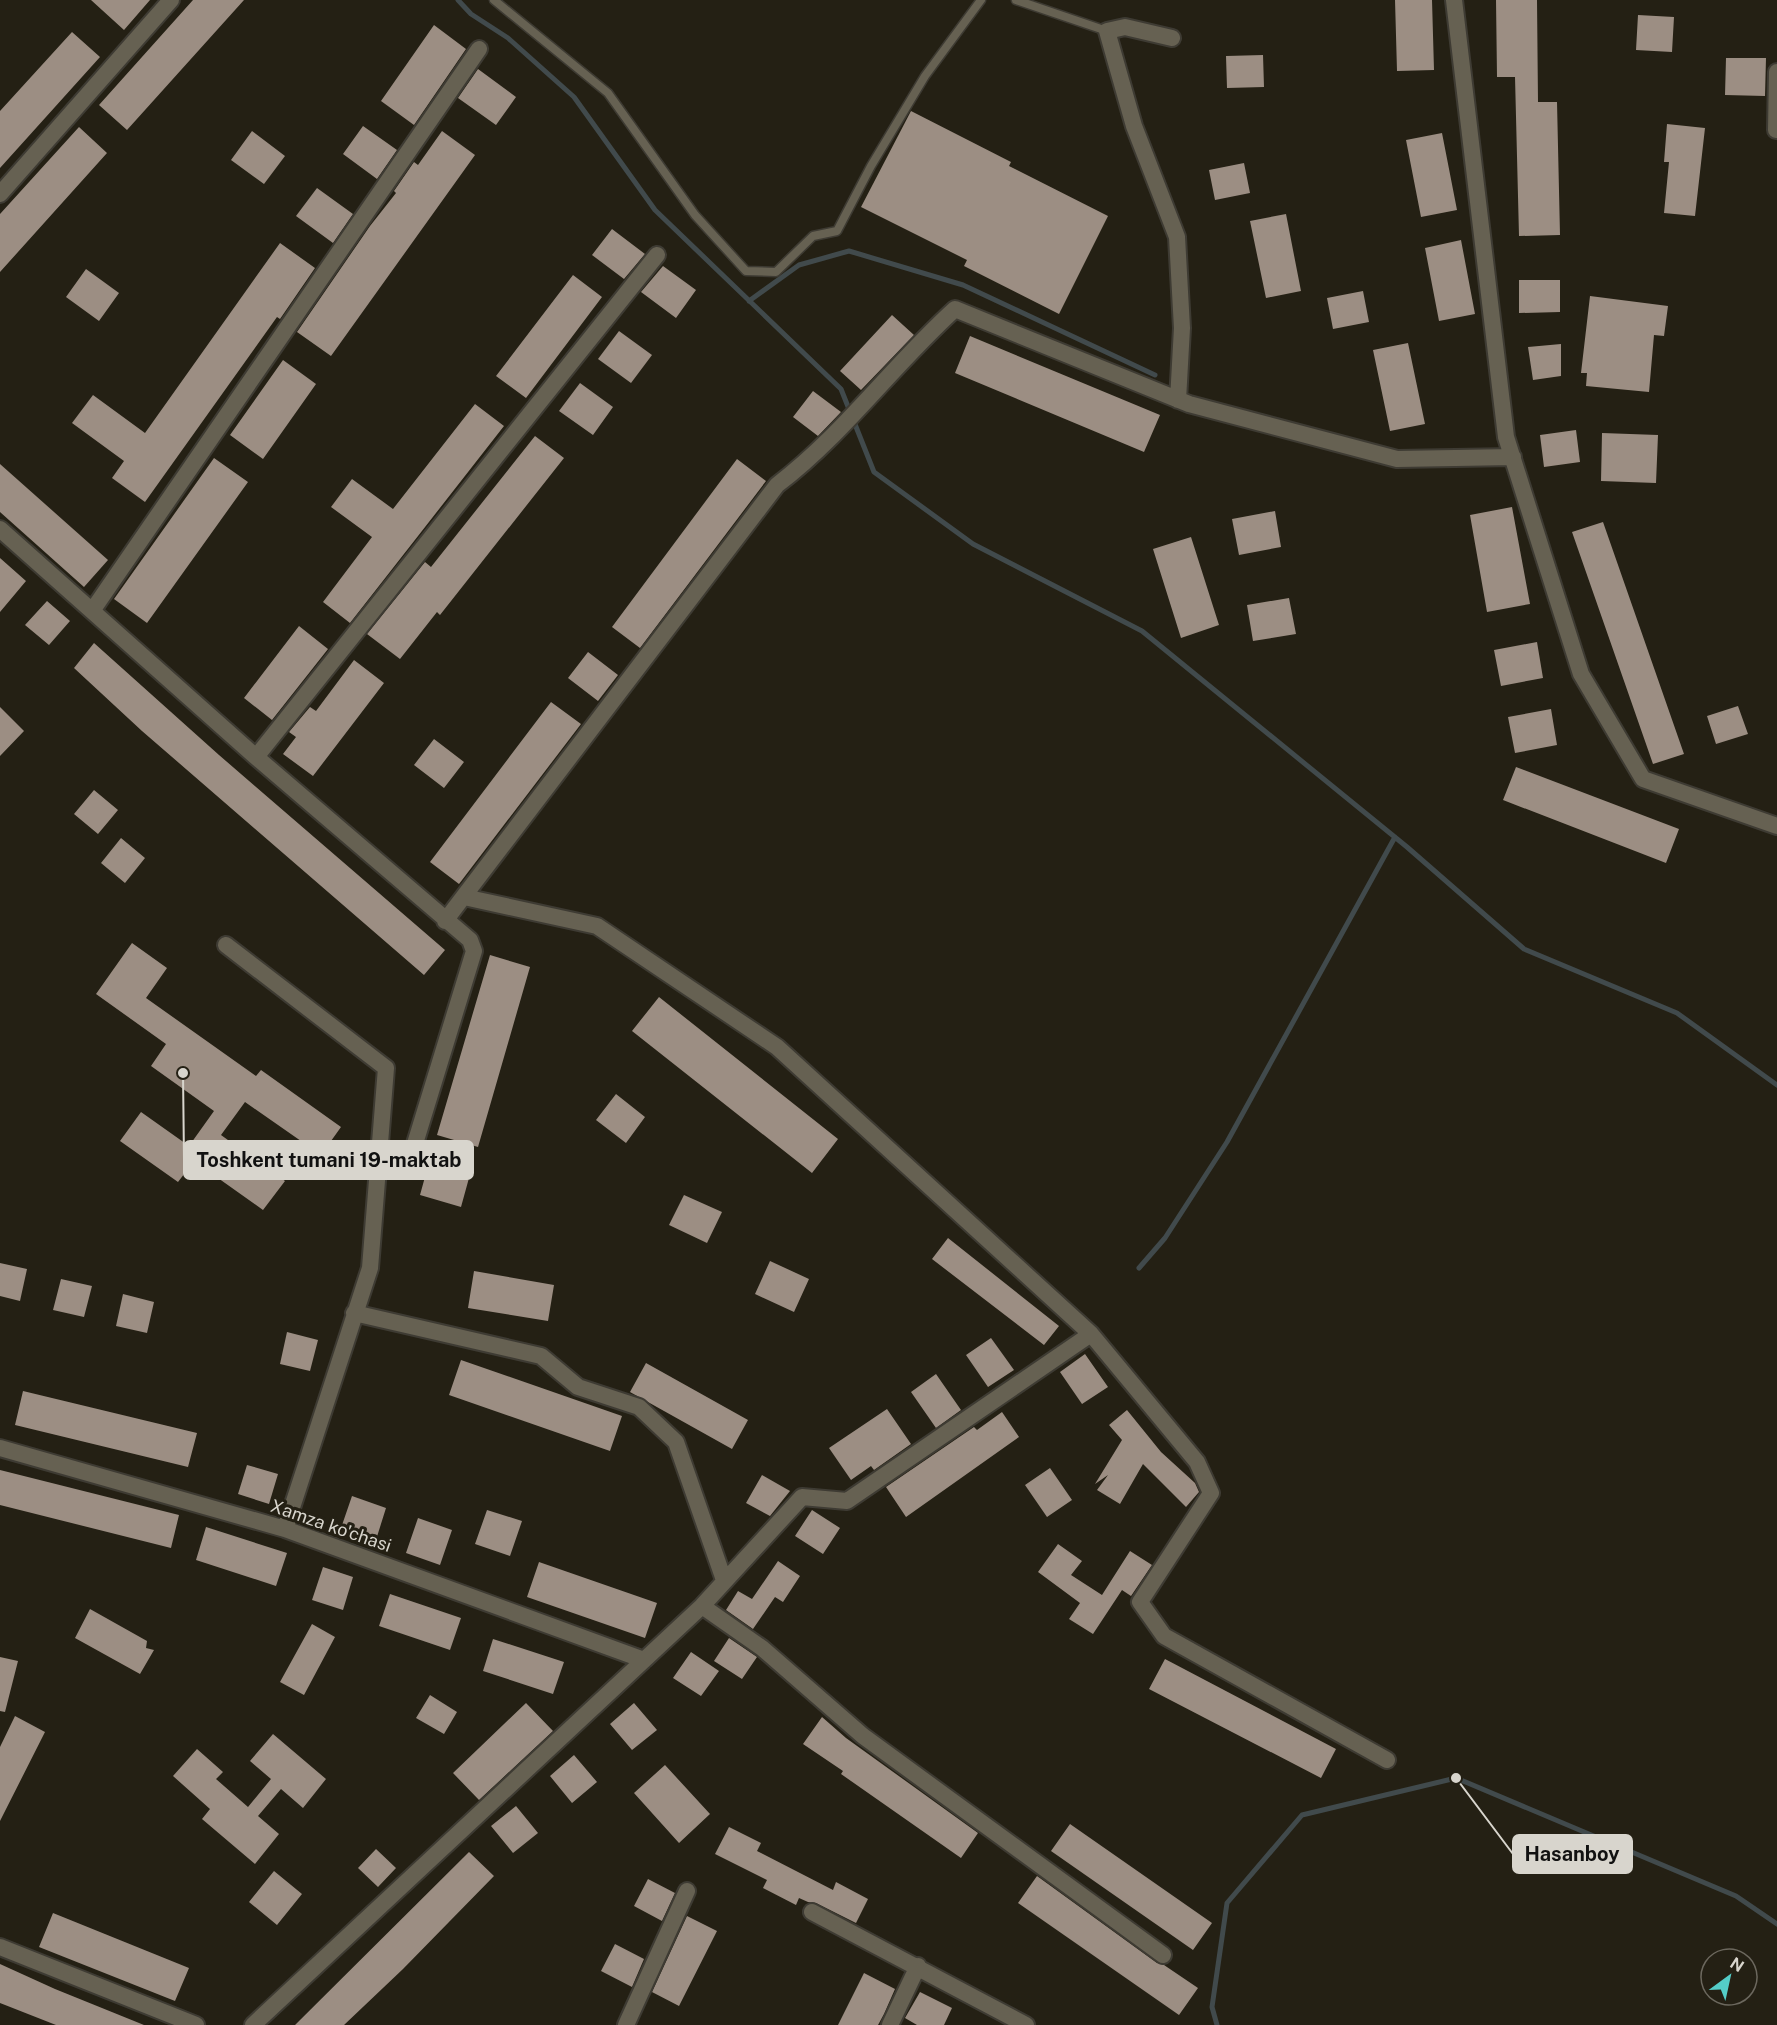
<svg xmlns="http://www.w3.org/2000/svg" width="1777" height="2025" font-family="'Public Sans',sans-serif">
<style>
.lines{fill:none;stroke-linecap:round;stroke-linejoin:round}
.stream{stroke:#414a4c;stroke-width:5}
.building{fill:#9c8e83}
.lane-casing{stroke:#3e3b33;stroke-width:11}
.street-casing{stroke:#3e3b33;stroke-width:20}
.lane{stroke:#666152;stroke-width:8}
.street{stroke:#666152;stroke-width:16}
.labels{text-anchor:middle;stroke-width:6;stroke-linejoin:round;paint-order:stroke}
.street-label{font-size:18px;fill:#d8d5cd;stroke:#242014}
.leader{fill:none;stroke:#d8d5cd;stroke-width:2}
.callout-dot{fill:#d8d5cd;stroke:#242014;stroke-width:2}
.callout{fill:#d8d5cd;stroke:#d8d5cd;stroke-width:2}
.callout-label{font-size:20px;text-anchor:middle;font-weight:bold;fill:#111}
</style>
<rect width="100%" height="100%" fill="#242014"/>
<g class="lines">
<path class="stream" d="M458,0L471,14L508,38L574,97L655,210L841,389L874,472L973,544L1142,631L1407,847L1524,949L1677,1013L1777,1085
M749,301L799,265L849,251L963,285L1155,375
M1139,1268L1165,1238L1227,1142L1395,837
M1217,2025L1212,2007L1227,1903L1302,1815L1456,1778L1736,1896L1777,1924"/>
</g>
<path class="building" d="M91,0H150L124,30Z
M193,0H244L127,130L99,105Z
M1395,0H1432L1434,70L1397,71Z
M1496,0H1537L1538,102H1557L1560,235L1519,236L1515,77H1497Z
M1638,15L1674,17L1672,52L1636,50Z
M434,25L466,49L414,125L381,101Z
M72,32L100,57L0,168V111Z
M1263,55L1264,87L1227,88L1226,56Z
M1726,58H1766L1765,96L1725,95Z
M478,69L516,97L496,125L458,98Z
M911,111L1011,162L1009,166L1108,216L1059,314L964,266L967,260L861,207Z
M1667,124L1705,128L1695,216L1664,213L1669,162H1664Z
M363,126L397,150L377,179L343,154Z
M79,127L107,153L0,272V214Z
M252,131L285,156L264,184L231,160Z
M442,131L475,155L331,356L297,332L370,226L396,193L394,191L414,162L418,165Z
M1442,133L1457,210L1421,217L1406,140Z
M1244,163L1250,193L1215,200L1209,170Z
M317,188L353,214L333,243L296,216Z
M1286,214L1301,291L1266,298L1250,221Z
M612,229L645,254L624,279L592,255Z
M1461,240L1475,314L1439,321L1425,248Z
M280,243L315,268L280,319L277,317L145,502L112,478L124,461L72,423L93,395L145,433Z
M663,266L696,290L676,318L641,292Z
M86,269L119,293L99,321L66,297Z
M573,275L602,297L526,398L496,376Z
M1519,280H1560V312L1519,313Z
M1363,291L1369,322L1333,329L1327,298Z
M1590,296L1668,306L1664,336L1654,335L1649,392L1586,386L1587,373H1581Z
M892,315L914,335L861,390L840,371Z
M619,331L652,355L631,383L598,359Z
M970,336L1160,415L1144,452L955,373Z
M1408,343L1425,424L1390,431L1373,350Z
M1561,344V376L1533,380L1528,347Z
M283,360L316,384L263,459L230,435Z
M580,383L613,407L593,435L559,411Z
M813,391L841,412L818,436L793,417Z
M475,404L504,426L350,623L323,602L372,537L331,507L352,479L393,509Z
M1576,430L1580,462L1544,467L1540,435Z
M1602,433L1658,435L1656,483L1601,481Z
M535,436L564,458L440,615L437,612L400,659L367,634L425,562L431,567Z
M214,458L248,482L147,623L114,599Z
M737,459L766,481L640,648L612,627Z
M0,464L108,560L84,587L0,512Z
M1512,507L1530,604L1487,612L1470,515Z
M1275,511L1281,547L1239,555L1232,519Z
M1603,522L1684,754L1653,764L1572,532Z
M1191,537L1219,625L1181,638L1153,549Z
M0,558L26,581L0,612Z
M1289,598L1296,634L1253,641L1247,605Z
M47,601L70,621L49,645L25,625Z
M299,626L328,649L272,720L244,698Z
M1537,642L1543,678L1501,686L1494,650Z
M94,643L219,755L445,950L424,975L142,731L74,668Z
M588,652L618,675L598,701L568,678Z
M354,660L384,683L313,776L283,754L296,737L289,732L310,707L316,711Z
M551,702L581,724L459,884L430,862Z
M1738,706L1748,734L1716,744L1707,716Z
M0,707L24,731L0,756Z
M1551,709L1557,745L1515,753L1508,717Z
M434,739L464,762L444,788L414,765Z
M1516,767L1679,829L1666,863L1503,800Z
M94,790L118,810L98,834L74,814Z
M121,838L145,858L125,883L101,863Z
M132,943L167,968L146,998L256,1076L261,1070L341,1127L321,1155L245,1102L221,1135L285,1181L263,1210L194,1161L178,1182L120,1141L141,1112L189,1146L214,1111L151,1066L166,1044L96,994Z
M490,955L530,967L478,1147L437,1135Z
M659,997L838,1139L812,1173L632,1031Z
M616,1094L645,1117L626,1143L596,1120Z
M428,1166L469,1178L461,1207L420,1195Z
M684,1195L722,1212L707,1243L669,1225Z
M948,1238L1059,1326L1044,1345L932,1259Z
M770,1261L809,1279L794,1312L755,1294Z
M0,1263L27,1269L20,1301L0,1296Z
M474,1271L554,1285L548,1321L468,1308Z
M61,1279L92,1286L84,1317L53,1310Z
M123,1294L154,1302L147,1333L116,1326Z
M287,1332L318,1340L310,1371L280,1364Z
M991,1338L1014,1370L988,1387L966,1355Z
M1085,1354L1108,1387L1082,1404L1060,1372Z
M461,1360L622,1416L610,1451L449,1395Z
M646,1363L748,1420L732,1449L630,1392Z
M936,1374L961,1410L936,1428L911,1392Z
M23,1391L197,1433L188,1467L15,1425Z
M887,1409L911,1444L874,1470L871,1466L851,1480L829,1448Z
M1127,1410L1161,1452L1195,1483L1199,1492L1186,1507L1143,1464L1120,1504L1097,1490L1108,1475L1095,1484L1122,1440L1109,1425Z
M1002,1412L1019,1437L906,1517L886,1487L974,1427L977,1430Z
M247,1465L278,1474L269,1504L238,1494Z
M1050,1468L1072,1500L1047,1517L1025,1485Z
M0,1470L179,1515L171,1548L0,1505Z
M762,1475L790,1491L770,1516L746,1503Z
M352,1496L386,1508L375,1543L340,1531Z
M487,1510L522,1521L510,1556L475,1544Z
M812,1510L840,1528L823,1554L795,1536Z
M418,1518L452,1530L440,1565L406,1553Z
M206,1527L287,1553L276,1586L196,1560Z
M1058,1544L1082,1561L1071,1575L1102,1595L1130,1551L1152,1565L1131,1596L1122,1590L1093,1634L1069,1619L1080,1603L1038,1572Z
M778,1561L800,1576L783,1602L775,1597L753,1629L726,1610L738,1591L752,1599Z
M539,1562L657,1603L645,1638L527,1597Z
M323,1567L353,1577L343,1610L312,1600Z
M390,1594L461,1618L450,1650L379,1626Z
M90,1609L147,1641L146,1648L154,1650L140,1674L75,1638Z
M312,1624L335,1637L304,1695L280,1682Z
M729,1638L757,1657L742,1679L714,1661Z
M493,1639L564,1662L553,1694L483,1671Z
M691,1652L719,1671L701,1696L673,1678Z
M0,1657L18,1661L5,1712L0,1711Z
M1165,1659L1336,1749L1321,1778L1149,1689Z
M430,1695L457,1712L444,1734L416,1718Z
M526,1703L553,1731L479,1800L453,1773Z
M634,1703L657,1730L632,1750L610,1724Z
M15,1716L45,1732L0,1821V1747Z
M822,1717L846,1738L978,1833L961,1858L841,1774L843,1771L803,1744Z
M273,1734L326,1779L303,1808L281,1789L258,1816L279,1834L255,1864L202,1819L210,1809L173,1776L197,1749L223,1772L216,1779L248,1807L271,1779L250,1761Z
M574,1755L597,1782L572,1803L550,1776Z
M665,1765L710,1814L679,1843L634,1793Z
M516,1806L538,1833L513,1853L491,1826Z
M1070,1824L1212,1923L1193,1950L1051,1851Z
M729,1827L761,1843L757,1851L833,1890L836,1882L868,1899L856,1923L816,1903L808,1902L799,1898L796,1905L763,1888L767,1880L715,1854Z
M376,1849L396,1868L378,1887L358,1868Z
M469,1852L494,1876L403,1969L344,2025H295Z
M274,1871L302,1894L277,1925L249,1902Z
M1037,1876L1157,1963L1164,1965L1198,1988L1179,2015L1018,1903Z
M648,1879L675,1893L662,1921L634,1906Z
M53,1913L189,1968L175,2001L39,1947Z
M687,1916L717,1931L679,2006L652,1992Z
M615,1944L644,1959L632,1987L601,1971Z
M0,1964L55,1989L144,2025H56L0,2003Z
M864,1973L895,1989L884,2014L878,2025H838Z
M920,1992L952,2008L944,2025H917L905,2018Z"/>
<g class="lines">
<defs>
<path id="lane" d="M494,0L608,93L695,215L746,271L776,272L813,236L837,231L871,166L925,76L981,0
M1016,0L1107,31"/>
<path id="street" d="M1454,0L1506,437L1581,674L1643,779L1777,826
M1172,38L1125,27L1107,31L1134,126L1177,237L1182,328L1178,400
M1776,130L1777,72
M0,194L171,0
M0,529L256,757L470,940L474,951L410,1160
M92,611L479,49
M256,757L657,255
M464,897L597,926L777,1047L1091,1334L1197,1462L1211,1493L1140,1602L1164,1636L1387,1760
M445,921L777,485C844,434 893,365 955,309L1189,404L1397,459L1513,457
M226,945L386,1068L370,1268L285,1529
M354,1313L541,1356L578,1387L639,1407L676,1442L724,1580
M0,1448L285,1529L644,1660
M702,1606L762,1648L863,1736L1163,1955
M812,1912L1026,2025
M0,1947L196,2025
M253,2025L702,1606L802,1497L847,1501L1091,1334
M626,2025L687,1891
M890,2025L918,1966"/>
</defs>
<use href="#lane" class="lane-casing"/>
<use href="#street" class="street-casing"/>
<use href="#lane" class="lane"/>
<use href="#street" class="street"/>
</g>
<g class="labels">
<g class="street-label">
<text transform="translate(331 1526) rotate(19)" y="6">Xamza ko'chasi</text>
</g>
</g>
<path class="leader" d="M183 1073L184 1160M1456 1778L1513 1854"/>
<g class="callout-dot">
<circle cx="183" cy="1073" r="6"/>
<circle cx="1456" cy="1778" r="6"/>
</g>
<g class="callout">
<rect x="184" y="1141" width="289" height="38" rx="6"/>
<rect x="1513" y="1835" width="119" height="38" rx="6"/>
</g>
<g class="callout-label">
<text x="329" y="1167">Toshkent tumani 19-maktab</text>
<text x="1572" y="1861">Hasanboy</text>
</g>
<g transform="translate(1729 1977) rotate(33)"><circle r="28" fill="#242014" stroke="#6c685e" stroke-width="1.5"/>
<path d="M0-4.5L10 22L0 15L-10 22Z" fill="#54cdc8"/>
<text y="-9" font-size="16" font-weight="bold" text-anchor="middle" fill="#d8d5cd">N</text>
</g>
</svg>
